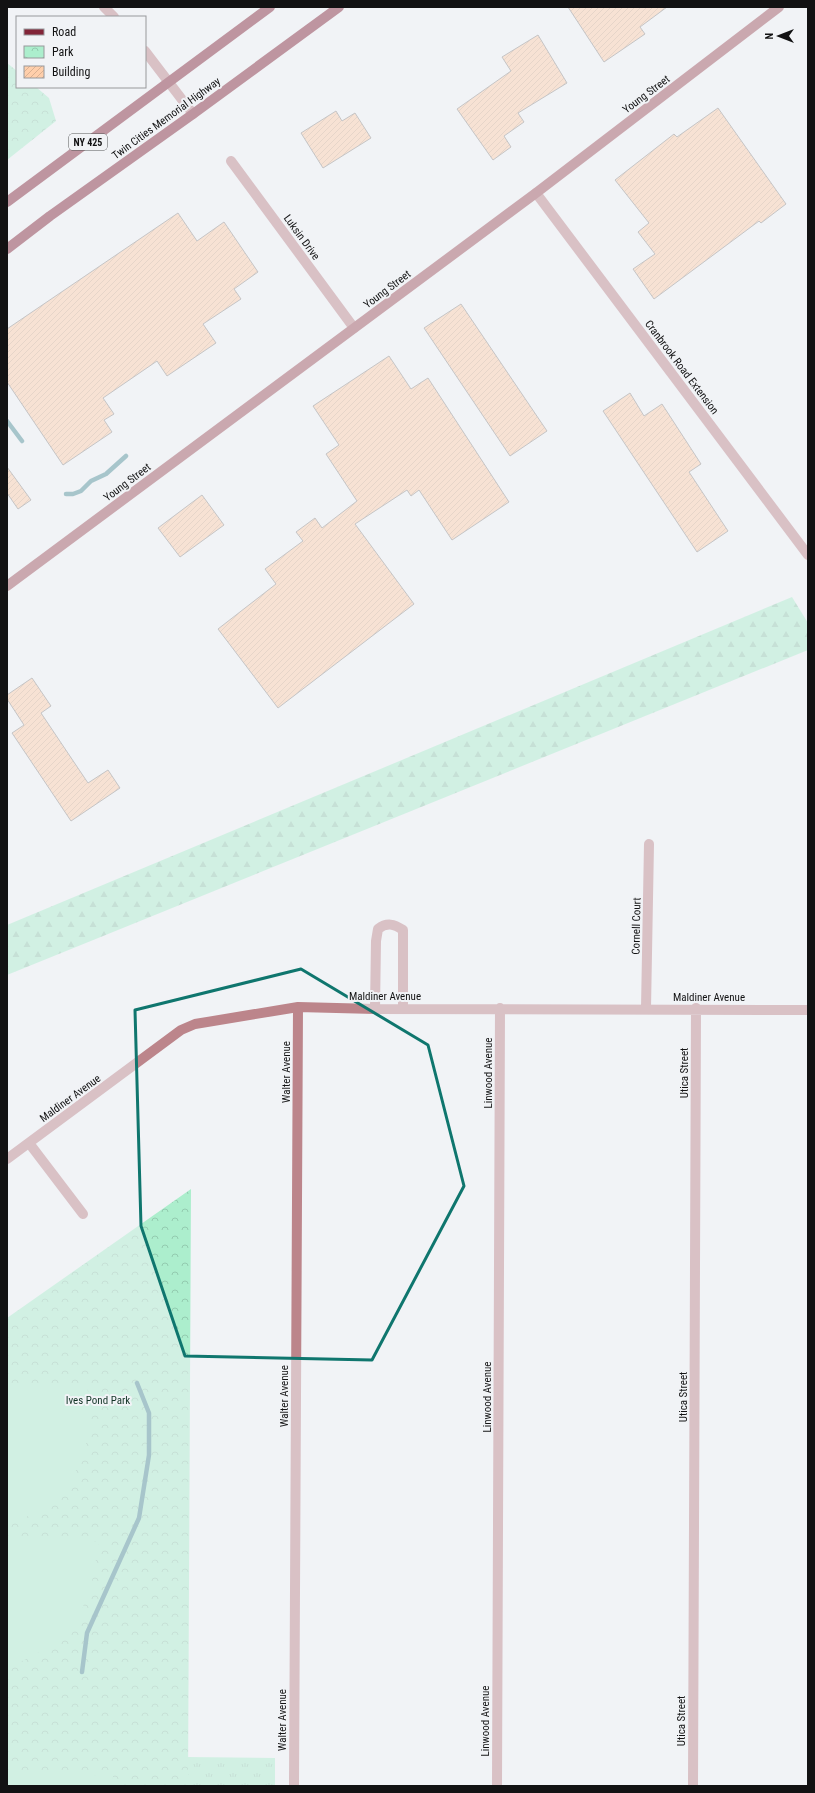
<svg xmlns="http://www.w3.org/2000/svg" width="815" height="1793" font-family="'Roboto Condensed',sans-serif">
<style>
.grass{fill:url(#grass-tufts)}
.forest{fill:url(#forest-firs)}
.park{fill:url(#park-crowns)}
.garden{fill:#aceecd}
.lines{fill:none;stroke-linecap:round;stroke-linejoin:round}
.stream{stroke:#4e8f98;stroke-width:4.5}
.building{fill:url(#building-hatch);stroke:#908d8b}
.street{stroke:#bc858b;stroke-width:10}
.secondary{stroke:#9c4f5a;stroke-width:10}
.primary{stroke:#822538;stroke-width:10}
.marked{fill:none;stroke:#0f766e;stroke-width:3;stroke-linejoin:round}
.labels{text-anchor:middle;stroke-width:4;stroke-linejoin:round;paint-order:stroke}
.shield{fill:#f1f3f6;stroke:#555657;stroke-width:1}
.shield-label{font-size:10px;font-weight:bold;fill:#121213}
.street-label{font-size:11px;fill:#121213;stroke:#f1f3f6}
.park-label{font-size:11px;fill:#123426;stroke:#f1f3f6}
</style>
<defs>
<pattern id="grass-tufts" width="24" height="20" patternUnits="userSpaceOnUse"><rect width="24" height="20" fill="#aceecd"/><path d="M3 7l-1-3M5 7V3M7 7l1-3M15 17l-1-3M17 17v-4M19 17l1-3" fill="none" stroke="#93cbaf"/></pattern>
<pattern id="forest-firs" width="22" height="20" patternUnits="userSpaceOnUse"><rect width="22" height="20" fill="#aceecd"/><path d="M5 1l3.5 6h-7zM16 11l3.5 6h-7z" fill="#93cbaf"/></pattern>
<pattern id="park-crowns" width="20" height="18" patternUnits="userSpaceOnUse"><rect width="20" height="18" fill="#aceecd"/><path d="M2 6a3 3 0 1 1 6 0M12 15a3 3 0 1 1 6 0" fill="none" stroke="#93cbaf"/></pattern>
<pattern id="building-hatch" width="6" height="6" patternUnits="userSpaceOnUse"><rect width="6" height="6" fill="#ffcfab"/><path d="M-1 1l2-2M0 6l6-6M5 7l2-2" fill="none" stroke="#dab192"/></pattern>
</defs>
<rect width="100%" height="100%" fill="#f1f3f6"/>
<path class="grass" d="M188,1757L275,1758V1786H188Z"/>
<path class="forest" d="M792,597L808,623V650L7,975V925Z"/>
<path class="park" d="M7,63L17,71V87H36L49,98L56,121L7,160Z
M191,1189L188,1786H7V1318Z"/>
<path class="garden" d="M87,1384C88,1396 91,1409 90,1421C88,1441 82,1462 71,1479C59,1498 28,1519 7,1525V1389Z
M17,1537L99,1542L92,1581L78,1621L69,1631L47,1648L7,1669V1538Z
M7,1772L113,1776L112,1786H7Z"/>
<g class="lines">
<path class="stream" d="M7,421L22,441
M66,494H73L81,491L91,481L106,474L126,456
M82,1672L87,1633L139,1518L149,1455V1413L137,1383"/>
</g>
<path class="building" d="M568,7H667L640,27L645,34L604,62Z
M538,35L567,83L518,113L524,122L504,136L511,147L493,160L457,109L511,71L502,57Z
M718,108L786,204L761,223L759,221L654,299L633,269L655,254L638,232L649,223L615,180L674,134L677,137Z
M336,111L342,121L355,113L371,138L323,168L301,133Z
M178,213L197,241L224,222L258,272L234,289L241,299L203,324L216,343L167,376L157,361L103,398L114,414L104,420L112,432L63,465L7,382V329Z
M461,304L547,431L510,456L424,328Z
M389,356L411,389L428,378L509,502L452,540L419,490L411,496L407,490L355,524L414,604L278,708L218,629L276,584L265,569L303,541L296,532L315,518L322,528L357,501L326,454L339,445L313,406Z
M630,393L644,416L662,404L701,464L689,472L728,531L697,552L603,411Z
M7,467L31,500L18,509L7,493Z
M202,495L224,525L180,557L158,528Z
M32,678L51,706L41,713L88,783L108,770L120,788L71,821L12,733L24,725L7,699V695Z"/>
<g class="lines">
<path class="street" d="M104,7L114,17
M145,51L193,114
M231,161L354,328
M536,193L808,555
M646,1008L649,844
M375,1009L376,941L378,929C387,922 394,924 403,930V1009
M29,1143L83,1214
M7,1159L181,1030L195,1024L298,1007L375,1009L808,1010
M294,1786L298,1007
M497,1786L500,1008
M693,1786L696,1008"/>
<path class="secondary" d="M7,586L536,193L779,7"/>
<path class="primary" d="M7,202L270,7
M7,249L50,216L193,114L339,7"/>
</g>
<path d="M0 0H815V1793H0ZM301,969L428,1045L464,1186L372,1360L185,1356L141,1226L135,1010Z" fill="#f1f3f6" fill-opacity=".55" fill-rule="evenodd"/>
<path class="marked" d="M301,969L428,1045L464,1186L372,1360L185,1356L141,1226L135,1010Z"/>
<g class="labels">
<rect class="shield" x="69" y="134" width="38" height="16" rx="3"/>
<g class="shield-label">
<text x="88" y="146">NY 425</text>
</g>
<g class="street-label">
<text transform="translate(646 94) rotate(-37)" y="4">Young Street</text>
<text transform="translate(166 118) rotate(-36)" y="4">Twin Cities Memorial Highway</text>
<text transform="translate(302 237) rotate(54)" y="4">Luksin Drive</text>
<text transform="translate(387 289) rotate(-37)" y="4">Young Street</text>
<text transform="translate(682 367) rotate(53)" y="4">Cranbrook Road Extension</text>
<text transform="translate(127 482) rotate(-37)" y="4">Young Street</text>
<text transform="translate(636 926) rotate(-89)" y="4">Cornell Court</text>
<text x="385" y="1000">Maldiner Avenue</text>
<text x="709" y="1001">Maldiner Avenue</text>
<text transform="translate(286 1072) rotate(-90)" y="4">Walter Avenue</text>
<text transform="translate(488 1073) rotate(-90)" y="4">Linwood Avenue</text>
<text transform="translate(684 1073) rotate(-90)" y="4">Utica Street</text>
<text transform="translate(70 1098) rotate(-36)" y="4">Maldiner Avenue</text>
<text transform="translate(284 1396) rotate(-90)" y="4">Walter Avenue</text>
<text transform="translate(487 1397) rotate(-90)" y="4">Linwood Avenue</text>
<text transform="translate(683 1397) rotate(-90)" y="4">Utica Street</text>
<text transform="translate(282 1720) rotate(-90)" y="4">Walter Avenue</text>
<text transform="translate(485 1721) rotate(-90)" y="4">Linwood Avenue</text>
<text transform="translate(681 1721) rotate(-90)" y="4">Utica Street</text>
</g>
<g class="park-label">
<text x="98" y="1404">Ives Pond Park</text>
</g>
</g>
<rect width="815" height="1793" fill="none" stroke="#121213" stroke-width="16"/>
<rect x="16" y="16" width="130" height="72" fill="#f1f3f6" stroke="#98999b"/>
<rect x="24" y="29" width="20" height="6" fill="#822538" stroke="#98999b"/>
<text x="52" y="36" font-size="12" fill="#121213">Road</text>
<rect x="24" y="46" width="20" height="12" fill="url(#park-crowns)" stroke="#98999b"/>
<text x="52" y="56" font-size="12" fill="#121213">Park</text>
<rect x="24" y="66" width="20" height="12" fill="url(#building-hatch)" stroke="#98999b"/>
<text x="52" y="76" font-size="12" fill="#121213">Building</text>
<g transform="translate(779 36) rotate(270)" stroke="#f1f3f6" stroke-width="3" paint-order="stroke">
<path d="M0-3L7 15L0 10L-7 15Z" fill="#121213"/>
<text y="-6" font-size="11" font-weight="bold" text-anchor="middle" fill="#121213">N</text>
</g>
</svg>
